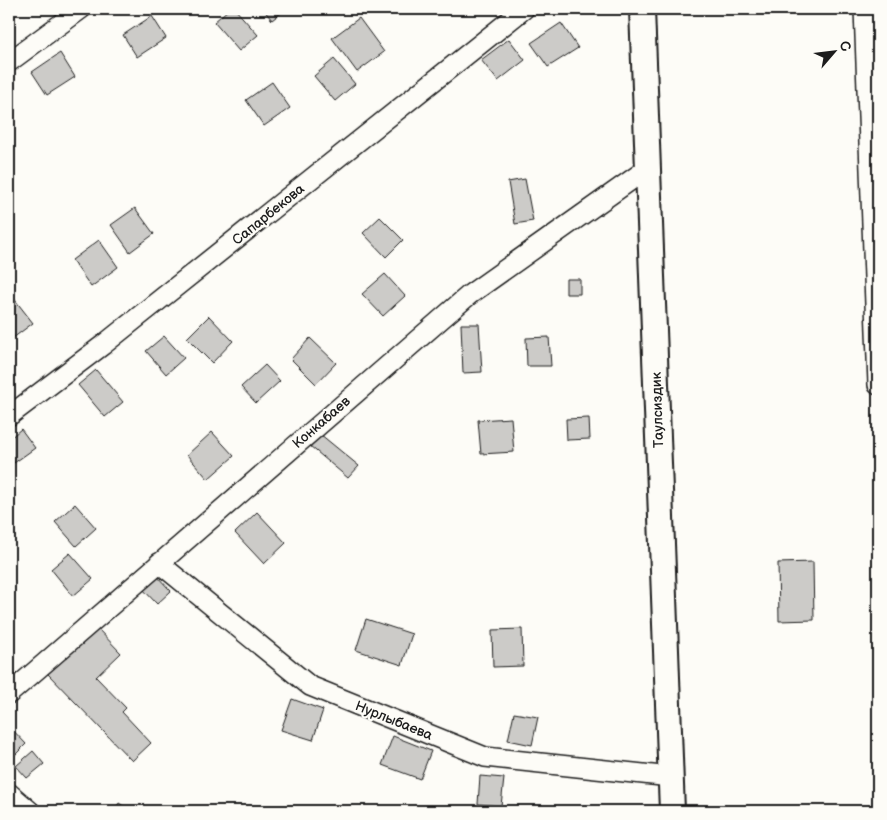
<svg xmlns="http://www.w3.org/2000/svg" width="887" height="820" font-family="'Balsamiq Sans',sans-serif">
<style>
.building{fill:#cccbc8;stroke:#1c1c1c}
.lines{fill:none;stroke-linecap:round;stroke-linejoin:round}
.minor-casing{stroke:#1c1c1c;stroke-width:22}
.major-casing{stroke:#1c1c1c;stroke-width:28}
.minor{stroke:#fdfcf7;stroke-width:19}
.major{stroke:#fdfcf7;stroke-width:24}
.labels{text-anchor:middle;stroke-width:4.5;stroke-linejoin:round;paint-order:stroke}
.street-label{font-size:14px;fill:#1c1c1c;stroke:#fdfcf7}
</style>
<rect width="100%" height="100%" fill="#fdfcf7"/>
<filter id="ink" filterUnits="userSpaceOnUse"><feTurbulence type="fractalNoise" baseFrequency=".02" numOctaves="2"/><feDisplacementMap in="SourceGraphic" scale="10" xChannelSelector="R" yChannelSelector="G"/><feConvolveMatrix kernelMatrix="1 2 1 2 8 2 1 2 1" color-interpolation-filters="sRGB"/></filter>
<g filter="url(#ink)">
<path class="building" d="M229,9H235L258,35L239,51L214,22Z
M263,9H286L272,20Z
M152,16L166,38L137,57L123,35Z
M359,18L384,52L357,72L332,38Z
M561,23L578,48L548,67L531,43Z
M509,39L525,60L498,81L481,60Z
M60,53L75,77L47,95L32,72Z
M334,59L355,84L335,101L314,76Z
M272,82L290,108L264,126L246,100Z
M525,179L533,221L515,224L508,182Z
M135,208L154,234L130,252L111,225Z
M380,217L403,240L386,257L363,233Z
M99,240L118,267L91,287L72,260Z
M385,274L405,296L383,316L362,294Z
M566,279H580V294H566Z
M12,296L33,323L9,341V299Z
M209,316L233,341L212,363L187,338Z
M461,324H479L482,372L463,373Z
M164,336L184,358L166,374L146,351Z
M549,337L551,366H527L526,338Z
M310,338L336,363L316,384L291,359Z
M265,365L280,381L256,403L241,387Z
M96,370L123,402L105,417L78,385Z
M511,418L514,452L481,454L478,420Z
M589,418L590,439L567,440L566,419Z
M21,429L35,448L14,463L9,456V439Z
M212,432L234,456L208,479L187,455Z
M320,434L359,466L348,478L310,446Z
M75,504L96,528L76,546L55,522Z
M257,512L286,543L264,564L235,533Z
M70,553L93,579L73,596L51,569Z
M813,562L814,620L779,621L778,563Z
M154,573L171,591L157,604L140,586Z
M366,619L412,634L402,665L356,650Z
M96,627L121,653L96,677L126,708L122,712L151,743L132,761L48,674Z
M522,629L523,666L493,667L492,630Z
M292,699L323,710L313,740L281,730Z
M514,713L538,717L532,745L508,740Z
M9,726L26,744L9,761Z
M393,736L431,751L420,779L382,765Z
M33,751L44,764L27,778L16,766Z
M480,776L504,778L501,806L478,804Z
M119,803L131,811H114Z"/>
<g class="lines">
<defs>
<path id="minor" d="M864,9L878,385
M9,62L81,9
M9,416L103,345L524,9
M159,563L310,686L485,757L671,777
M9,694L469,295L648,168
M9,793L30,811"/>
<path id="major" d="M642,9L672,811"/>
</defs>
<use href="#minor" class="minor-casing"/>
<use href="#major" class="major-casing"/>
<use href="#minor" class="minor"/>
<use href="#major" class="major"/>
</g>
</g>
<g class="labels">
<g class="street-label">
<text transform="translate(268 214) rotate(-39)" y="5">Сапарбекова</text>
<text transform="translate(657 410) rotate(-92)" y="5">Таулсиздик</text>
<text transform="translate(321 422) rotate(-41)" y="5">Конкабаев</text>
<text transform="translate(394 720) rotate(22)" y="5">Нурлыбаева</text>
</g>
</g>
<rect width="887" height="820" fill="none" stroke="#fdfcf7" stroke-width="30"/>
<rect x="15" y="15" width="857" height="790" fill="none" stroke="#1c1c1c" stroke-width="2" filter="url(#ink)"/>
<g transform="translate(834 52) rotate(62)" stroke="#fdfcf7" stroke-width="4" paint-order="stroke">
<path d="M0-4L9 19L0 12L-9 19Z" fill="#1c1c1c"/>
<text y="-8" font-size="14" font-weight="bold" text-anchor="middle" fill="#1c1c1c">С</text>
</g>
</svg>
